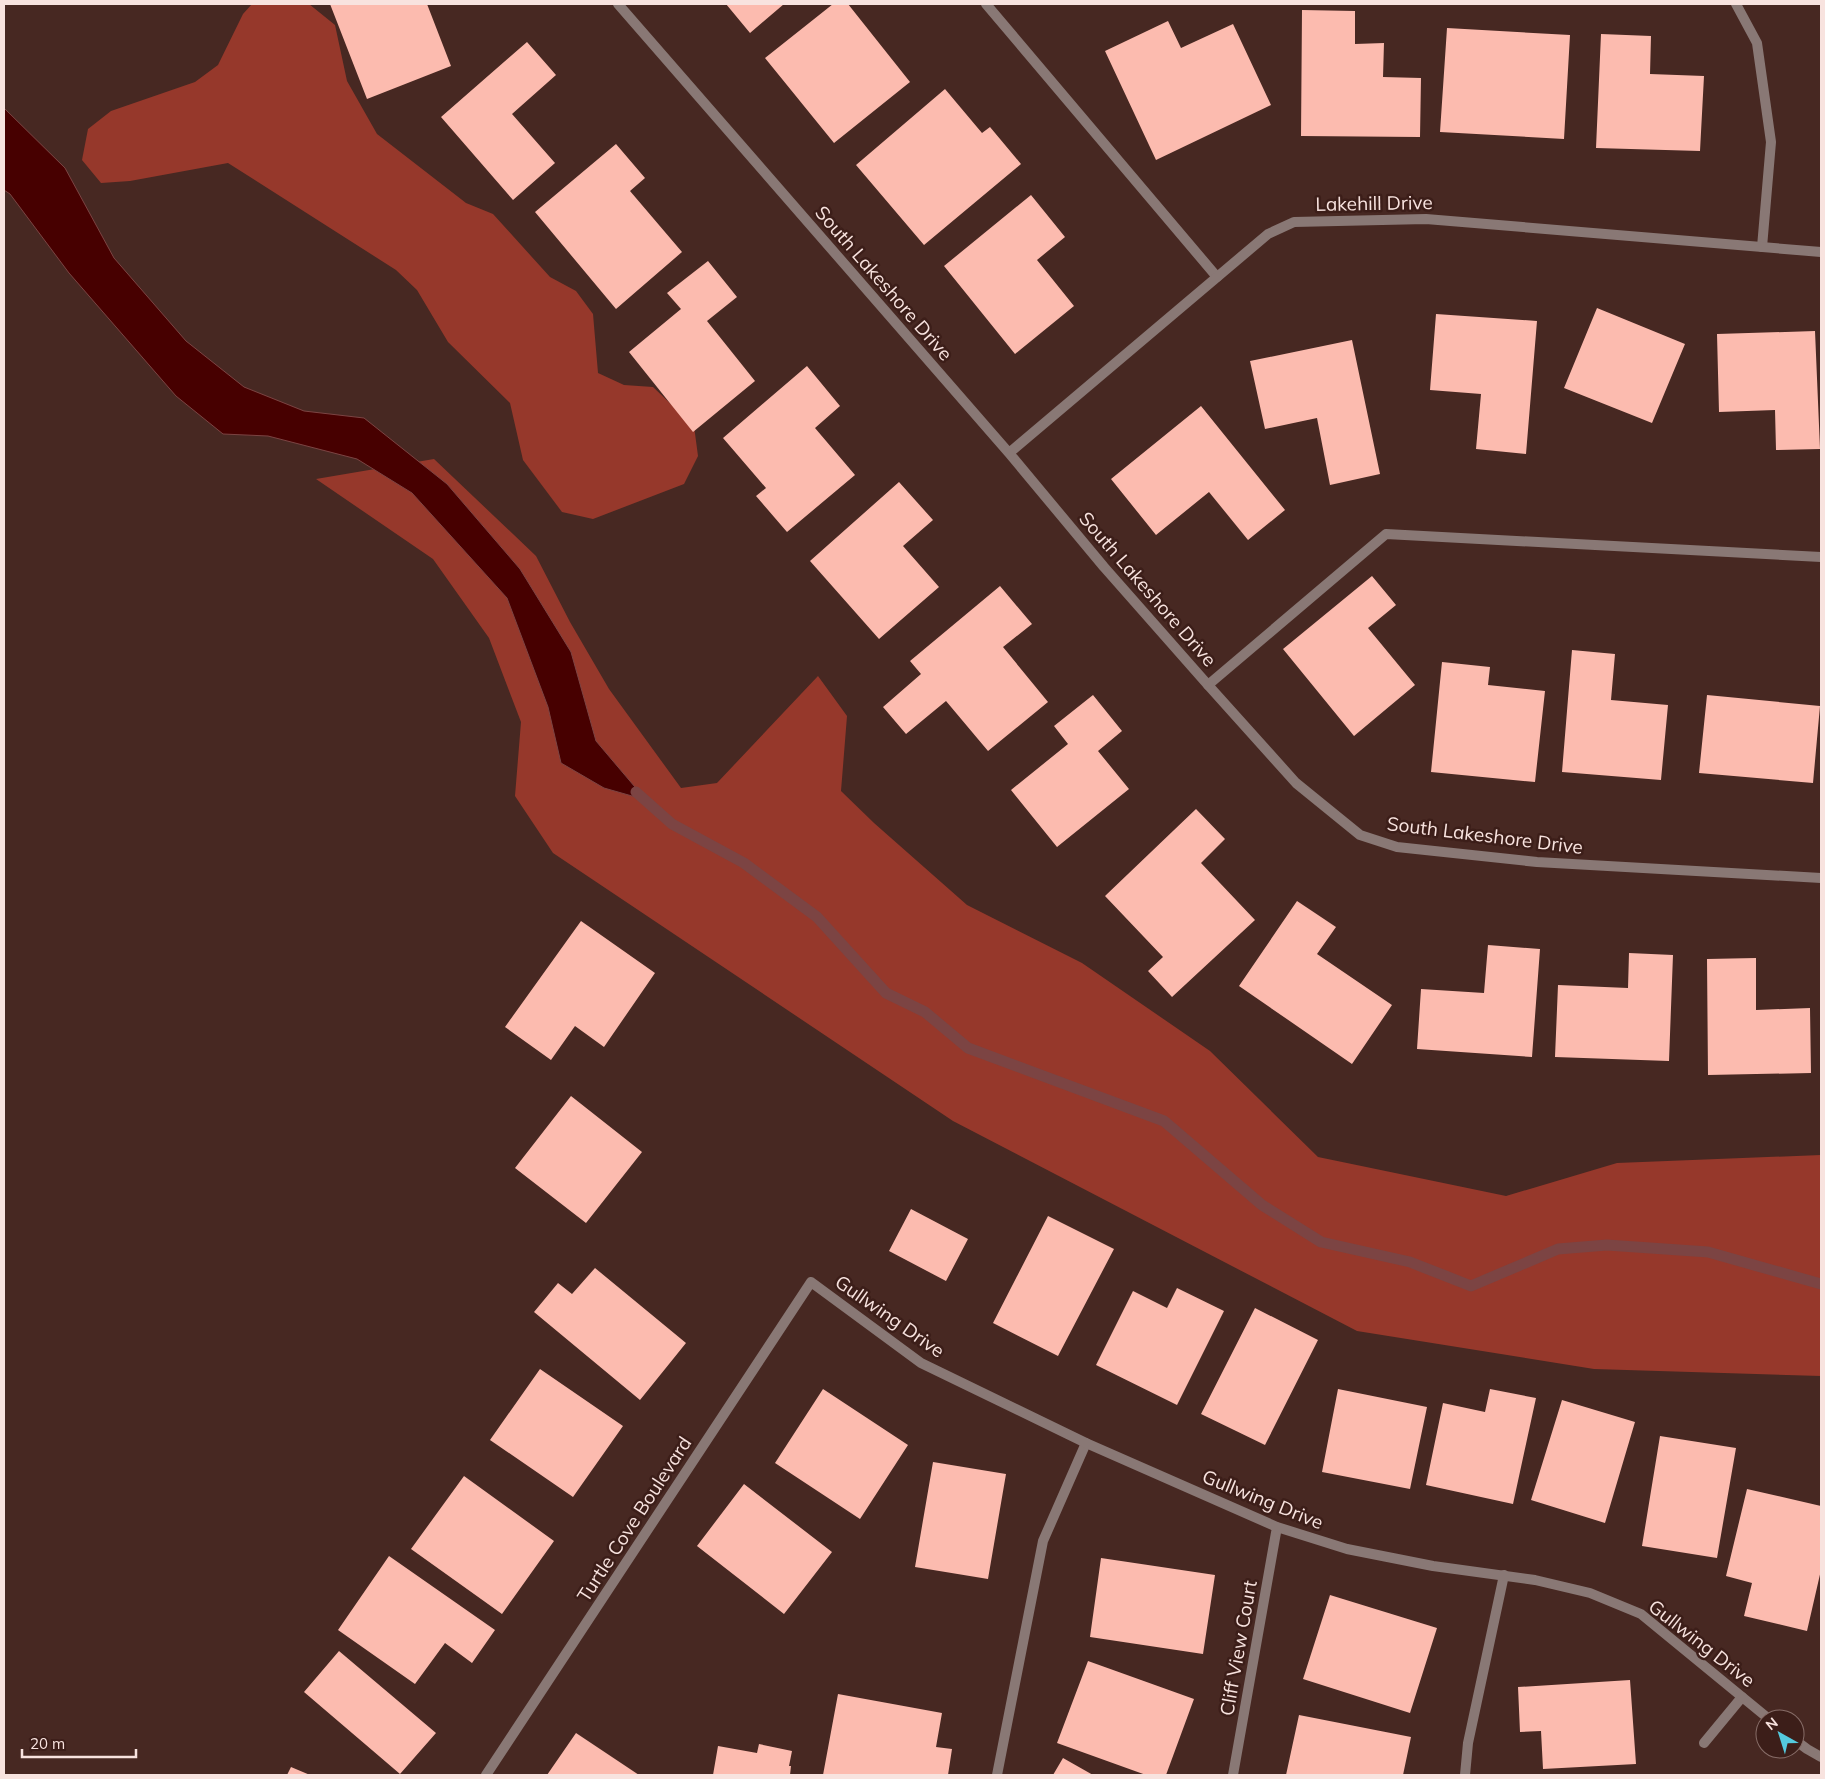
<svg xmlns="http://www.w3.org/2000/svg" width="1825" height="1779" font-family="Mulish,sans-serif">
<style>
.forest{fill:#96382b}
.water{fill:#470000;stroke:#7c4443}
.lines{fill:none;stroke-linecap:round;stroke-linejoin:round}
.stream{stroke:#7c4443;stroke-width:11}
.building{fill:#fcbbaf}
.lane{stroke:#897875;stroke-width:10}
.street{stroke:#897875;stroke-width:10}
.labels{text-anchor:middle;stroke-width:5;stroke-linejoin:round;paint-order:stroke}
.street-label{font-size:19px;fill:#f8e3df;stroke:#3c1e19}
</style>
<rect width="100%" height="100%" fill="#472822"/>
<path class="forest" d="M252,4H309L335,25L347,81L377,134L466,203L493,214L550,277L576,291L593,314L598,373L624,385L653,387L694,426L698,456L684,484L593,519L562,512L523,460L510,403L448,342L417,290L396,270L228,163L130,181L101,183L82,160L88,129L111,111L195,82L218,65L243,14Z
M434,459L536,556L570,622L609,689L681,788L717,783L818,676L847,716L841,791L874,823L967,905L1082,963L1210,1051L1318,1157L1506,1196L1617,1163L1821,1155V1376L1594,1369L1357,1331L953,1121L553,853L515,796L521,722L489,638L433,559L316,479Z"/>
<path class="water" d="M4,108L65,168L114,258L186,341L244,387L304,411L364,418L447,484L520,569L571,652L596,741L646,800L604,788L561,763L548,707L507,598L412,493L357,459L268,436L223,434L176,396L69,273L10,194L4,190Z"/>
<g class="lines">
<path class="stream" d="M636,792L672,824L744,863L817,917L886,993L925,1012L968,1048L1164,1121L1262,1205L1321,1242L1410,1262L1471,1286L1558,1249L1607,1245L1708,1252L1821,1284"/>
</g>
<path class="building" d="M330,4H427L451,66L367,99Z
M726,4H784L750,33Z
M833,4H848L910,82L834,143L765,58Z
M1302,10L1355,11V44L1384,43L1383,77L1421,78L1420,137L1301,136Z
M1168,21L1181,48L1233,24L1271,105L1156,160L1105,51Z
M1447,28L1570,35L1564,139L1440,132Z
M1601,34L1651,36L1650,74L1704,76L1700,151L1596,148Z
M527,42L556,75L512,114L555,163L513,200L441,117Z
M945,89L982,133L990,127L1021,164L924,245L856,165Z
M616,144L645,178L630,191L682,252L616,309L535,212Z
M1031,195L1065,237L1037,260L1074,306L1015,354L944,266Z
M708,261L737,297L707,321L755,381L693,432L629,352L681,309L667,293Z
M1597,308L1685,344L1652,423L1564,388Z
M1436,314L1537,321L1526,454L1476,449L1481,394L1430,390Z
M1815,331L1820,449L1776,450L1775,410L1719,412L1717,334Z
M1352,340L1380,474L1330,485L1317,418L1265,429L1250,361Z
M807,366L840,406L815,428L855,475L787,532L756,496L766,488L723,438Z
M1201,406L1285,510L1248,540L1209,492L1156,535L1111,479Z
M899,482L933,520L903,546L939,587L879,639L810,561Z
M1372,576L1396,605L1368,628L1415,685L1354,736L1283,649Z
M1000,586L1032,624L1003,647L1048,702L988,751L946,701L906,734L883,707L921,674L910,661Z
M1572,650L1615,654L1611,700L1668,705L1661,780L1562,772Z
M1442,662L1490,667L1488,685L1545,691L1535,782L1431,772Z
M1093,695L1122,731L1098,751L1129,789L1057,847L1011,790L1068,744L1054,726Z
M1707,695L1820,706L1813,783L1699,773Z
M1196,809L1225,839L1201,863L1255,920L1172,997L1148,971L1163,957L1105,896Z
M1297,901L1336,927L1317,954L1392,1005L1352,1064L1239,986Z
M581,921L655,973L604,1047L575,1026L551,1060L505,1027Z
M1488,945L1540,949L1532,1057L1417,1049L1421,989L1484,993Z
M1629,953L1673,955L1669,1061L1555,1057L1558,985L1628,988Z
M1756,958V1010L1810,1008L1811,1073L1708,1075L1707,959Z
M571,1096L642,1152L586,1223L515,1168Z
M911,1209L968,1239L946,1281L889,1251Z
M1048,1216L1114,1249L1058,1356L993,1323Z
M595,1268L686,1343L640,1400L534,1312L558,1283L572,1294Z
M1177,1288L1224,1311L1177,1405L1096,1365L1133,1291L1167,1308Z
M1255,1308L1318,1340L1265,1445L1201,1414Z
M540,1369L623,1426L573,1497L490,1440Z
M823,1389L908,1445L860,1519L775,1463Z
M1338,1389L1427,1407L1410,1489L1322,1472Z
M1490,1389L1536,1398L1513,1504L1426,1485L1443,1403L1485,1412Z
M1562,1400L1635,1422L1605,1523L1531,1500Z
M1660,1436L1736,1448L1717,1558L1642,1546Z
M933,1462L1006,1474L988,1579L915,1567Z
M464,1476L554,1541L502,1614L411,1549Z
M744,1484L832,1552L784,1614L697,1546Z
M1747,1489L1821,1506V1570L1807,1631L1744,1616L1752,1583L1726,1576Z
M389,1556L495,1630L472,1663L445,1643L415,1684L338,1630Z
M1101,1558L1215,1575L1203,1654L1090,1637Z
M1330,1595L1437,1628L1410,1713L1303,1679Z
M339,1651L436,1733L400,1774L304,1692Z
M1088,1661L1194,1699L1166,1775H1146L1057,1743Z
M1630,1680L1636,1764L1543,1769L1541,1731L1520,1732L1518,1687Z
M838,1694L942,1713L936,1747L952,1749L948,1775H823Z
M1299,1715L1411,1737L1403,1775H1286Z
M576,1733L639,1775H547Z
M759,1744L792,1751L789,1766H791L790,1775H713L718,1746L757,1753Z
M1063,1758L1093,1775H1053Z
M291,1767L310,1775H287Z"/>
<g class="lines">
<path class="lane" d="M986,4L1217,277
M1736,4L1757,43L1771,142L1762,247
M1208,685L1386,534L1821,557
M1704,1743L1742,1697
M997,1775L1043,1541L1086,1443
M1465,1775L1468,1743L1504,1575"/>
<path class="street" d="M618,4L1009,453L1104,567L1208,685L1296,783L1360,835L1397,847L1537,862L1821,878
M1009,453L1268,234L1294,222L1426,219L1821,252
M1795,1740L1807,1749L1821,1757
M486,1775L811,1282L921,1363L1086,1443L1277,1527L1347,1549L1433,1566L1535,1580L1590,1593L1641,1614L1769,1719
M1233,1775L1277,1527"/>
</g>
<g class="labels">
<g class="street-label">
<text transform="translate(1374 203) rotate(-1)" y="7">Lakehill Drive</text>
<text transform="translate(884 283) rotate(49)" y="7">South Lakeshore Drive</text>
<text transform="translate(1148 589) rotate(49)" y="7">South Lakeshore Drive</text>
<text transform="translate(1485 835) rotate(7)" y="7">South Lakeshore Drive</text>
<text transform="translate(890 1316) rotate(35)" y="7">Gullwing Drive</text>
<text transform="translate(1263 1499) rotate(22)" y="7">Gullwing Drive</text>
<text transform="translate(634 1519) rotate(-57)" y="7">Turtle Cove Boulevard</text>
<text transform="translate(1702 1643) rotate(38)" y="7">Gullwing Drive</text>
<text transform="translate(1238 1648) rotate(-80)" y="7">Cliff View Court</text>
</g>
</g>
<rect width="1825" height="1779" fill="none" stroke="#f8e3df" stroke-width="10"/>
<g transform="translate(1780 1734) rotate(321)"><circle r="24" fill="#3c1e19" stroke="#876d68"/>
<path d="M0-4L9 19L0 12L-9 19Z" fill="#54cade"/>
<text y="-8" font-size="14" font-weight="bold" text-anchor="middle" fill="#f8e3df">N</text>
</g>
<path d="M22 1749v8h114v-8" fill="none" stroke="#f8e3df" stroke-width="2.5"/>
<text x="30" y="1749" font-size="15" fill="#f8e3df" stroke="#3c1e19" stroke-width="4" paint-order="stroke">20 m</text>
</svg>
